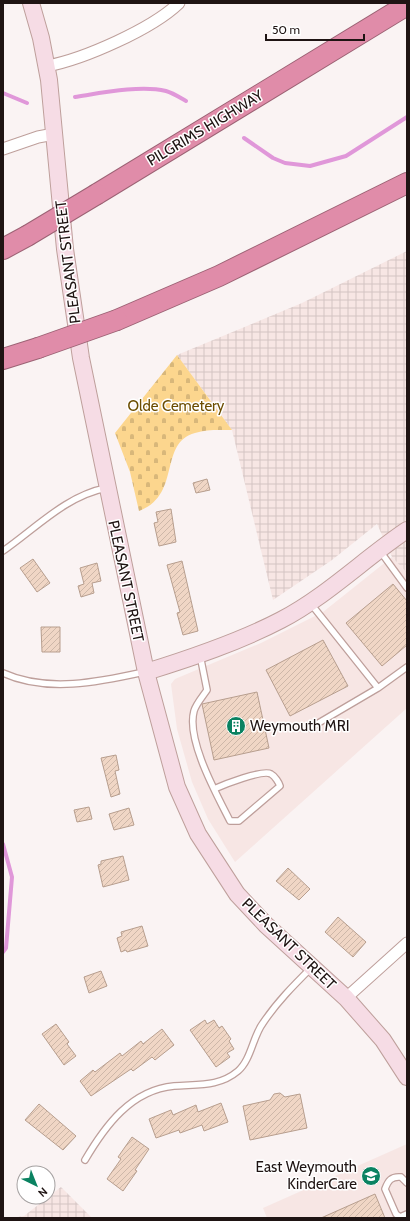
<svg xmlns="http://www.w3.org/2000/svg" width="410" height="1221" font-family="Cabin,sans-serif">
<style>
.built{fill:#f7e6e4}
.industrial{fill:url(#industrial-grid)}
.cemetery{fill:url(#cemetery-stones)}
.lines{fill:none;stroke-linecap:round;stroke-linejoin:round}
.stream{stroke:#e097d9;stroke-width:4}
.building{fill:url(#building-hatch);stroke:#b79e8e}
.lane-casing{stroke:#be9f9b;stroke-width:8}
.street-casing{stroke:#be9f9b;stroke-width:13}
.secondary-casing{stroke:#be9f9b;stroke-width:18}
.highway-casing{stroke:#9c6274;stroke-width:22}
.lane{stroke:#fff;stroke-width:5.5}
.street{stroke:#fff;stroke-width:11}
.secondary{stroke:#f6dce5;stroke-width:16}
.highway{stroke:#e08ca9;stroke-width:20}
.highway-bridge-casing{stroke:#9c6274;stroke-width:22;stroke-linecap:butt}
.highway-bridge{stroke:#e08ca9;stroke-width:20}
.labels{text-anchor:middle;stroke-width:3;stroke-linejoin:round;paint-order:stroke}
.street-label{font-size:15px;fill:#1f1413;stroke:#fff}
.park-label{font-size:15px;fill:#6c4d00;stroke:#fff}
.poi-label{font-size:15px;fill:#1f1413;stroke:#fff;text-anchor:start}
</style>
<defs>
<pattern id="industrial-grid" width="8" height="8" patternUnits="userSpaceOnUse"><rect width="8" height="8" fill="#f7e6e4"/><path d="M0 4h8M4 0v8" fill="none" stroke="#d3c4c3"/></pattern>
<pattern id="cemetery-stones" width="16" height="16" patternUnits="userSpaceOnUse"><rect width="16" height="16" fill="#fcd68e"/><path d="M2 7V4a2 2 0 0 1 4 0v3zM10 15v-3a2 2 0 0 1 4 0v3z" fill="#d8b77a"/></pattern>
<pattern id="building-hatch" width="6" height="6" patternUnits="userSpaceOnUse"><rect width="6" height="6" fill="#f0d6c5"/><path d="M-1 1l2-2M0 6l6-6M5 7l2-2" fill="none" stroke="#cdb7a8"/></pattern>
</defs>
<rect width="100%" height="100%" fill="#faf3f3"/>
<path class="built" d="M392,557L407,573V708L235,862L208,819L192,782L177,729L171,684L175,679L261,643L323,612Z
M407,1144V1218H267L263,1208Z"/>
<path class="industrial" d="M407,251V573L392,557L377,524L332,560L273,600L232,430L177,355L302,303Z
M61,1187L92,1218H10L24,1216Z"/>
<path class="cemetery" d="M177,355L232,430C220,430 207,429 195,433C158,443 182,495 139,511L130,472L115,433Z"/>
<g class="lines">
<path class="stream" d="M3,93L27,103
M75,97C101,93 140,85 166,91C173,93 179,97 186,101
M244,138L273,158L285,163L310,166L346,156L407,117
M3,844L12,877L6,948L3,952"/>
</g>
<path class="building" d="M207,479L210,490L196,493L193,483Z
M171,509L176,542L159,546L154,523L158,522L156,512Z
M33,559L50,583L37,592L20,568Z
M182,561L198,631L183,635L177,613L180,612L167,565Z
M97,563L101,581L92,583L94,593L81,597L78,586L84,584L80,568Z
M393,584L407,601V645L382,666L346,623Z
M41,627H60V652H42Z
M323,640L348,686L290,716L266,670Z
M257,692L269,748L214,760L202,704Z
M116,755L119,770L115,771L120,794L111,797L101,758Z
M89,807L92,819L77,822L74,810Z
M129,808L134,825L114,830L109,814Z
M123,856L129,880L103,887L98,865L101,864V861Z
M288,868L310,889L299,900L276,881Z
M338,917L366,942L353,957L325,932Z
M142,926L148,946L127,952L126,950L121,952L117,938L122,936L121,932Z
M101,971L107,986L89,993L84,977Z
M205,1020L207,1024L214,1020L219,1028L222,1026L231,1039L229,1041L234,1049L227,1053L230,1057L216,1067L190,1030Z
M56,1024L69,1042L67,1044L76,1056L64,1065L42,1034Z
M162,1029L174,1045L155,1060L152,1057L133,1071L131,1069L91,1096L80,1081L93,1070L95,1072L120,1053L122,1056L141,1041L143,1044Z
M280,1093L285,1097L300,1094L307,1128L250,1140L243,1106L270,1100L274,1094Z
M221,1103L228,1122L204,1131L202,1125L180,1133L179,1130L156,1138L149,1119L171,1110L173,1115L196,1105L198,1112Z
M39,1104L76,1136L63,1150L25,1120Z
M132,1137L149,1149L135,1170L137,1171L123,1191L107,1179L121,1159L118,1157Z
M375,1194L385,1218H321Z"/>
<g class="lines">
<defs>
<path id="lane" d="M3,551C36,528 66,496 106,488
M380,551L407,588
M311,604L378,688L407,667
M200,655L207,690C203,696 196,704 194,711C186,740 217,795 230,821H239L280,786C279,783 275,776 271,774C263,769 223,785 214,789
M3,673C47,693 99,682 144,672
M310,728L378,688
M85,1160C105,1126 131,1090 174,1086C198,1084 219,1087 238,1071C251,1060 253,1036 263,1023C277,1002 294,985 311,968
M407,1183L401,1177C391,1176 388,1181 385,1189L396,1214L400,1217L407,1214"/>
<path id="street" d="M47,66C84,59 152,29 179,3
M3,149L38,137L54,134
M346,998L407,943"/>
<path id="secondary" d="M31,3L41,38L49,80L65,249L81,358L146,672L177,787L198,834L237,894L266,925L346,998L383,1040L407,1077
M146,672C191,658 239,642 281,620C327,596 365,558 407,530"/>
<path id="highway" d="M97,194L407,5
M3,249L27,236
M117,320L219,276L407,183
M3,359L38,348"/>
</defs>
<use href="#lane" class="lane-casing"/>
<use href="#street" class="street-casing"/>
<use href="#secondary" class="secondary-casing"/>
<use href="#highway" class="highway-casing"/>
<use href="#lane" class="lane"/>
<use href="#street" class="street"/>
<use href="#secondary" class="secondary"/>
<use href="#highway" class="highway"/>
<defs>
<path id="highway-bridge" d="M27,236L97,194
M38,348L117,320"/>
</defs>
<use href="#highway-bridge" class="highway-bridge-casing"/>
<use href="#highway-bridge" class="highway-bridge"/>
</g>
<defs>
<symbol id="building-disc" viewBox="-11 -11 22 22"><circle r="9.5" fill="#0a8261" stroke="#fff"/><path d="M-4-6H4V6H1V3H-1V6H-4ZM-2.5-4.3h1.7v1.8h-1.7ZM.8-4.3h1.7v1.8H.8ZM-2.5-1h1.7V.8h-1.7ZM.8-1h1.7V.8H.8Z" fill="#fff"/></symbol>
<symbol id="school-disc" viewBox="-11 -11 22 22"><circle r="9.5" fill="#0a8261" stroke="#fff"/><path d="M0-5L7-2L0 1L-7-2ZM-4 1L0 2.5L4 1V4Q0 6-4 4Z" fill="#fff"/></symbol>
</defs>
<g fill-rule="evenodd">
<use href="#building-disc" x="225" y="715" width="22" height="22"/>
<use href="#school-disc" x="360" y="1165" width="22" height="22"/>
</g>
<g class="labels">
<g class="street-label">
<text transform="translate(205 128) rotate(-31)" y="5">PILGRIMS HIGHWAY</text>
<text transform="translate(68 262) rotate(-97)" y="5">PLEASANT STREET</text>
<text transform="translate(126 581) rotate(78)" y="5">PLEASANT STREET</text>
<text transform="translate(289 944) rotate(44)" y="5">PLEASANT STREET</text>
</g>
<g class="park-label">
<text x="176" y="411">Olde Cemetery</text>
</g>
<g class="poi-label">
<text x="250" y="731">Weymouth MRI</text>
<text x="357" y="1172" text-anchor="end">East Weymouth<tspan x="357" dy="17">KinderCare</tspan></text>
</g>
</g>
<rect width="410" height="1221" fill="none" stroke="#1f1413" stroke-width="8"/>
<g transform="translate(36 1185) rotate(137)"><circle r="19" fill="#ffffff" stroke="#a5a1a1"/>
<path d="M0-3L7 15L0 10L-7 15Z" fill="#0a8261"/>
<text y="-6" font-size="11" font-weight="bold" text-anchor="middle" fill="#1f1413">N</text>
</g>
<path d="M266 34v6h98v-6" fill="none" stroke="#1f1413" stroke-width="2"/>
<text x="272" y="34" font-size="12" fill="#1f1413" stroke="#ffffff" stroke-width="3" paint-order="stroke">50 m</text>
</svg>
